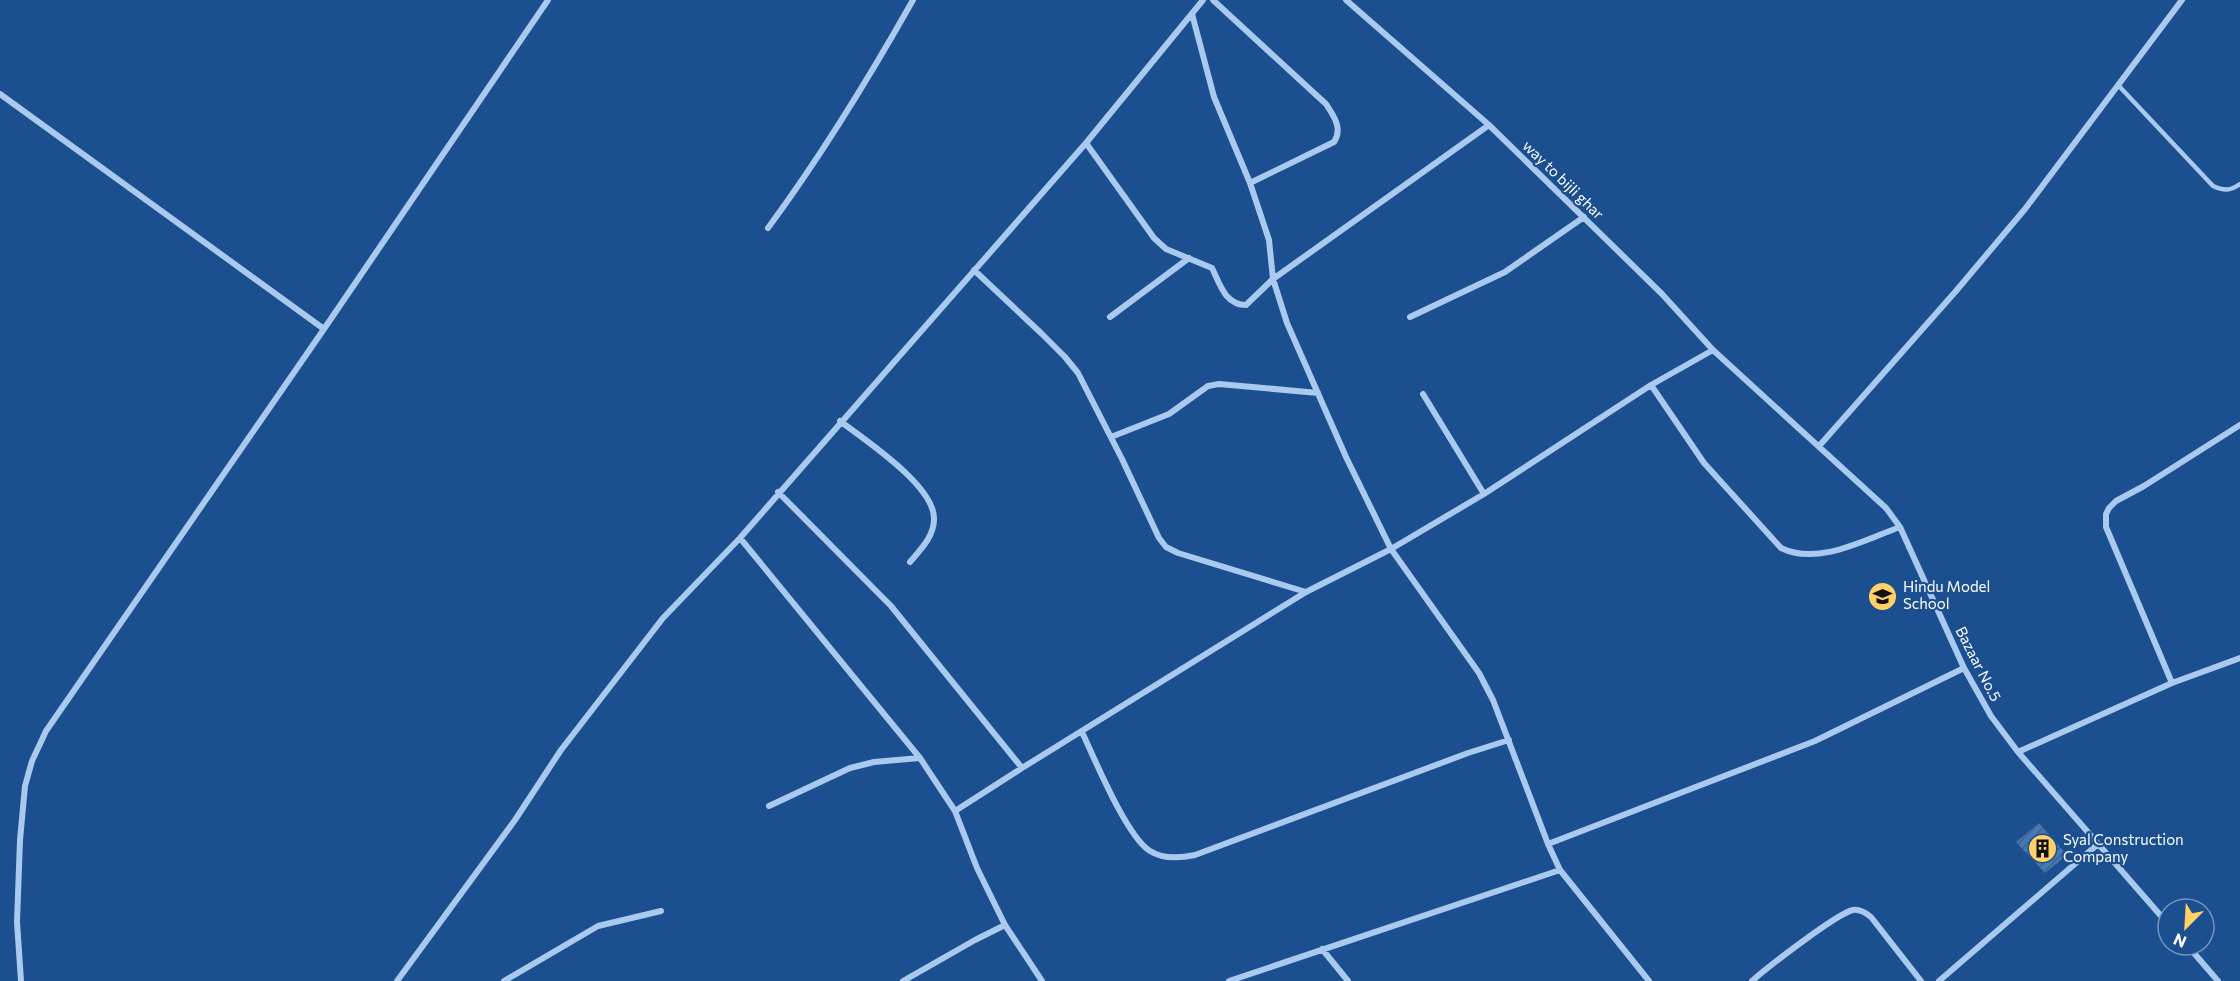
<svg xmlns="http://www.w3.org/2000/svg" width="2240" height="981" font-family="Commissioner,sans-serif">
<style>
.building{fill:url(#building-hatch)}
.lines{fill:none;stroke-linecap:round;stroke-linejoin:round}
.service{stroke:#a9c9ee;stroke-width:4.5}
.minor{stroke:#a9c9ee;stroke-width:6}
.labels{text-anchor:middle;stroke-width:4.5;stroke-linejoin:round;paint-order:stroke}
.street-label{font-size:15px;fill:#fff;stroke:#1b4f8f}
.poi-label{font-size:15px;fill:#fff;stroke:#1b4f8f;text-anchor:start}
</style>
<defs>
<pattern id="building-hatch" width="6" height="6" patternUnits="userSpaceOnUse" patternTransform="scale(1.5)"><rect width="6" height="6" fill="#4478b7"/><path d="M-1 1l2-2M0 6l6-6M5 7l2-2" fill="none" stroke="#486282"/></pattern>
</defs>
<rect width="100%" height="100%" fill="#1b4f8f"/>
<path class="building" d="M2039,823L2067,855L2045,873L2016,842Z"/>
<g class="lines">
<path class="service" d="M2118,85L2213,186C2224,191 2230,191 2240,184"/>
<path class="minor" d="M1213,0L1326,104C1334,116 1343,129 1334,142L1250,183
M1346,0L1489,125L1662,294L1713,350L1886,508L1900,527L1964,668L1991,716L2018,752L2168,924
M1192,14L1214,97L1250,183L1269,240L1273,279L1287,323L1346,457L1391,549L1479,673L1493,700L1548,844L1560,870L1649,981
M0,94L324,329
M1086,143L1154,238L1166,249L1212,268C1220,284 1225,305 1246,305L1273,279L1489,125
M768,228C821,156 869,78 913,0
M974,270L1042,334L1065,357L1078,373L1122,459L1159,538L1166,547L1178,553L1306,592
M1110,317L1189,258
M1410,317L1505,272L1584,217
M1651,385L1704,463L1781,548C1818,566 1864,540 1900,527
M1423,394L1484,494
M840,421C865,440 935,486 934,519C934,537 920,550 910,562
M1111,437L1169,414L1208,386L1219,384L1318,393
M1820,445L1956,291L2025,209L2182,0
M778,492L891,606L1022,768
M740,538L920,758L955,811L977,868L1005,925L1042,981
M2172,683L2106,527V514L2109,508L2116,501L2144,486L2240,425
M1082,732C1095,760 1127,837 1150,851C1164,860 1181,858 1195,855L1468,753L1509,740
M2018,752L2172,683L2240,658
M769,806L850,768L874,762L920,758
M955,811L1022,768L1306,592L1391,549L1484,494L1651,385L1713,350
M1548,844L1815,741L1964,668
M2187,945L2218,981
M1322,949L1348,981
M21,981L17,922L20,840L25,786L32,761L46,731L324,329L548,0
M397,981L515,820L561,750L663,618L740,538L1086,143L1203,0
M504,981L598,926L661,911
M903,981L975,940L1005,925
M1229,981L1560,870
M1752,981C1768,967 1836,914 1853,910C1860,909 1866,913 1871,917L1921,981
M1939,981L2098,844"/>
</g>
<defs>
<symbol id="school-disc" viewBox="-11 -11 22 22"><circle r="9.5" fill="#ffd166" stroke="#1b4f8f"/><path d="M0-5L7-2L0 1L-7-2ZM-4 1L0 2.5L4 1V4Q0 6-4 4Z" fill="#111"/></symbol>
<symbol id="building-disc" viewBox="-11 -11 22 22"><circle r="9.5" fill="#ffd166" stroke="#1b4f8f"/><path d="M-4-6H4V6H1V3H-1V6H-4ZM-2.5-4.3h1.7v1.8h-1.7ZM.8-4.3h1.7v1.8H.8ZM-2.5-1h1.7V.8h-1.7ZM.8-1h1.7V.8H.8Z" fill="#111"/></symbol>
</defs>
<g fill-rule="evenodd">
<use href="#school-disc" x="1866" y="580" width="33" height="33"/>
<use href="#building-disc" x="2026" y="832" width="33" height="33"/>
</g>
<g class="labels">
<g class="street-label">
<text transform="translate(1563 180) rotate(44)" y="5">way to bijli ghar</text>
<text transform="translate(1978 664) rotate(63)" y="5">Bazaar No.5</text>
</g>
<g class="poi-label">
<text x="1903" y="592">Hindu Model<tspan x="1903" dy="17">School</tspan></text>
<text x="2063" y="845">Syal Construction<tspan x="2063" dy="17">Company</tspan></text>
</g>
</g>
<g transform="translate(2186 927) rotate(204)"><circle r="28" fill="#1b4f8f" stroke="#7695bc" stroke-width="1.5"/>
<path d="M0-4.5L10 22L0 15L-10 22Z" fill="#ffd166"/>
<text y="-9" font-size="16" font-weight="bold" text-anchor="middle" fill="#ffffff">N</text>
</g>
</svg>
